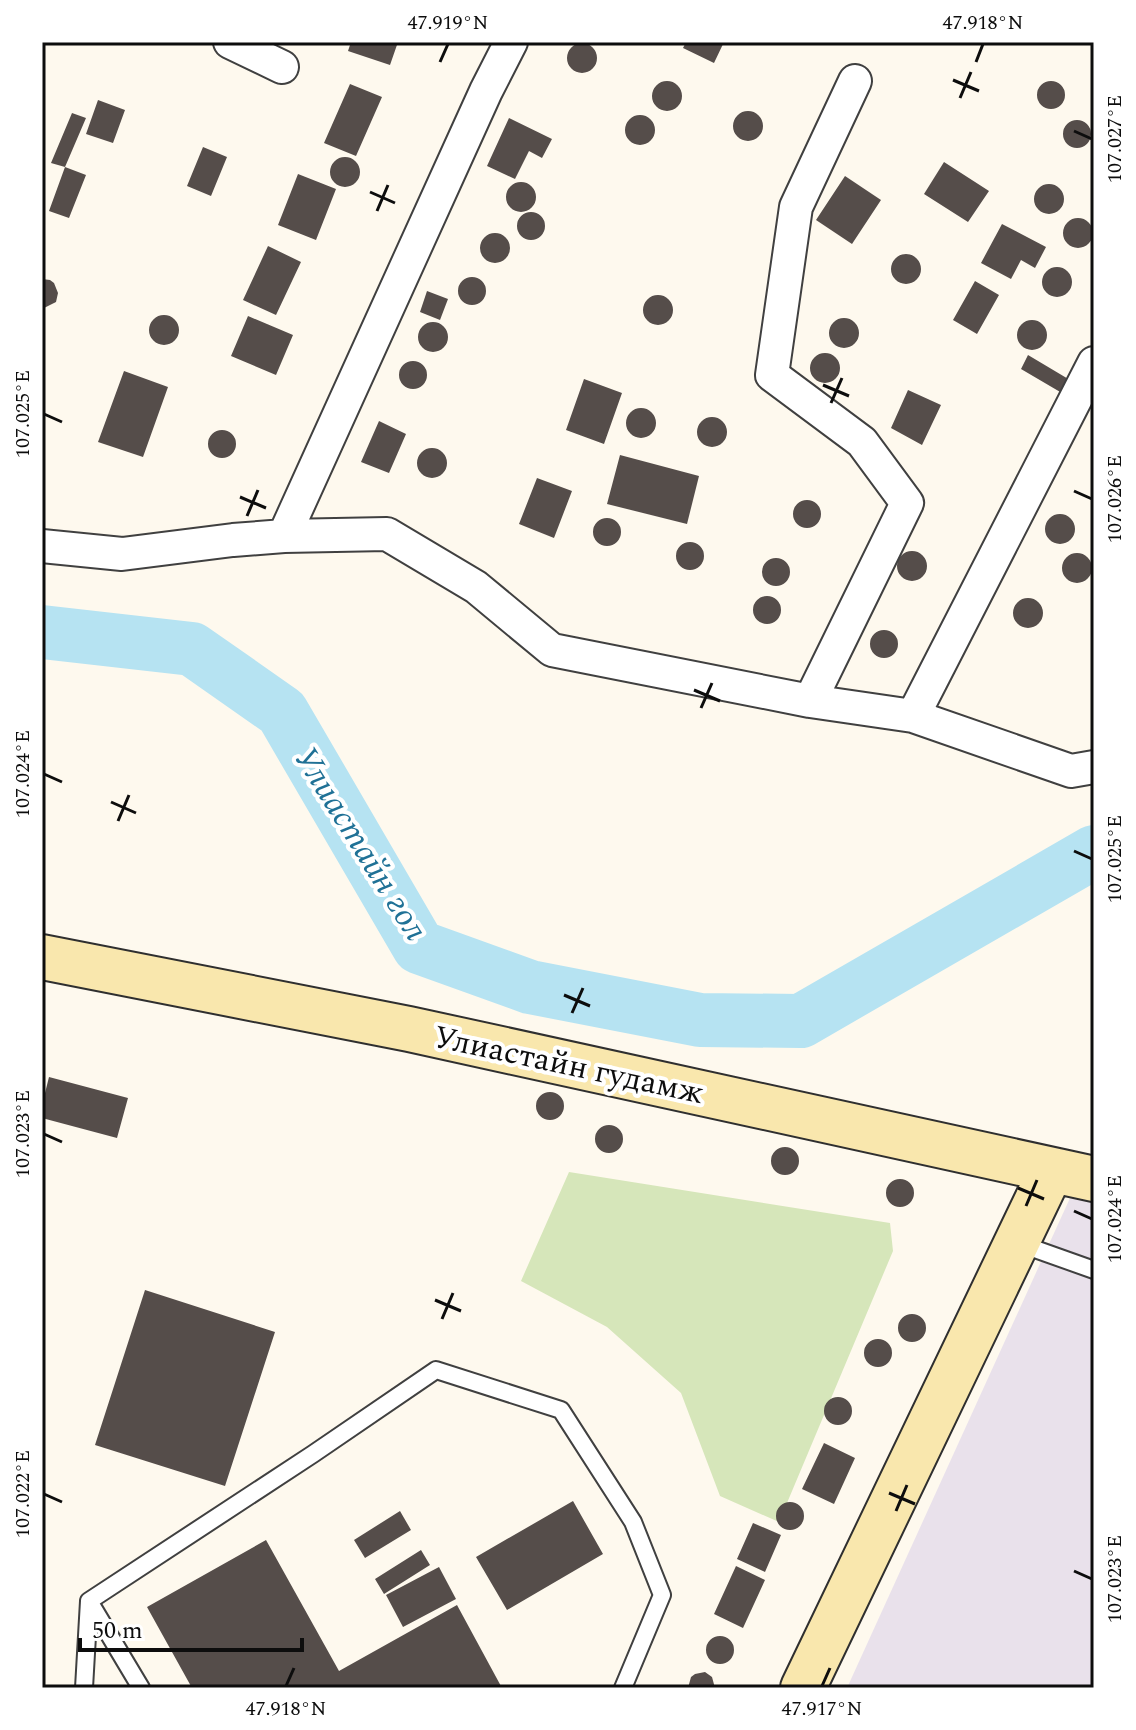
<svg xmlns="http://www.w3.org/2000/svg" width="1136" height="1730" font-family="Spectral,serif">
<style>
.industrial{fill:#e9e1eb}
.green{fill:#d6e6ba}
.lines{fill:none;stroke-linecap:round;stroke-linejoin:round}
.river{stroke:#b6e3f2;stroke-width:54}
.building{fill:#554d4a}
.lane-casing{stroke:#404040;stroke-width:20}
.street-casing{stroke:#404040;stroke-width:36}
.secondary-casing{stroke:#2f2f2f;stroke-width:48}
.lane{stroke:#fff;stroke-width:16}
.street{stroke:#fff;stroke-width:32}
.secondary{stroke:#f9e7ad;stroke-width:44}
.ticks{fill:none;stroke:#0d0d0d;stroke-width:3}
.labels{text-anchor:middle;stroke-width:8;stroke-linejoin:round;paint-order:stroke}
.street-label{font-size:32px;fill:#0d0d0d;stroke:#fff}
.water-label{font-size:34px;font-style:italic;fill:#1f7196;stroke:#fff}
.neatline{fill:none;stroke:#0d0d0d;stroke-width:3}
.ticks-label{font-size:20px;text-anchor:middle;fill:#0d0d0d}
</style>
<rect width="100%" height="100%" fill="#fef9ee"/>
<path class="industrial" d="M1070,1198L1094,1203V1688H847Z"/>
<path class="green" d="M569,1172L890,1223L893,1251L779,1522L720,1496L681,1393L607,1327L521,1281Z"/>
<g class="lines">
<path class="river" d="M42,632L192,649L282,712L419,947L530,987L700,1020L801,1021L1094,852"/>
</g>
<path class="building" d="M351,42H398L390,65L348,51Z
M686,42H724L714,63L683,48Z
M567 58a15 15 0 1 1 30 0a15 15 0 1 1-30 0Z
M1037 95a14 14 0 1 1 28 0a14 14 0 1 1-28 0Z
M652 96a15 15 0 1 1 30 0a15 15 0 1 1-30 0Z
M350,84L382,97L356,156L324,143Z
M98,100L125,110L113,143L86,134Z
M733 126a15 15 0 1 1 30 0a15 15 0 1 1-30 0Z
M72,113L86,118L65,167L51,163Z
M625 130a15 15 0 1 1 30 0a15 15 0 1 1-30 0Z
M509,118L552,139L542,158L529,151L515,179L487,166Z
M1063 134a14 14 0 1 1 28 0a14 14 0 1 1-28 0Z
M203,147L227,157L211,196L187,186Z
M330 172a15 15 0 1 1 30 0a15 15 0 1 1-30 0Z
M944,162L989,191L968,222L924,194Z
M65,167L86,175L69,218L49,211Z
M298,174L336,189L316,240L278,225Z
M845,176L881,200L852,244L816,220Z
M506 197a15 15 0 1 1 30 0a15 15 0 1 1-30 0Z
M1034 199a15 15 0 1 1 30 0a15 15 0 1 1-30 0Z
M517 226a14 14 0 1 1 28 0a14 14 0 1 1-28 0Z
M1063 233a15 15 0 1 1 30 0a15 15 0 1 1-30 0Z
M1002,224L1046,247L1035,268L1021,260L1011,279L981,263Z
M480 248a15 15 0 1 1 30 0a15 15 0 1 1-30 0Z
M268,246L301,262L276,315L243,300Z
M891 269a15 15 0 1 1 30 0a15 15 0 1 1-30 0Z
M1042 282a15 15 0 1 1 30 0a15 15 0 1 1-30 0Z
M458 291a14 14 0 1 1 28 0a14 14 0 1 1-28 0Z
M42,279L50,280L54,283L58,293L56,302L44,308H42Z
M975,281L999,295L977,334L953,320Z
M427,291L448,299L440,320L420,312Z
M643 310a15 15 0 1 1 30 0a15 15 0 1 1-30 0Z
M149 330a15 15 0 1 1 30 0a15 15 0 1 1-30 0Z
M248,316L293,335L276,375L231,356Z
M829 333a15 15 0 1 1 30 0a15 15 0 1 1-30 0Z
M1017 335a15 15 0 1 1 30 0a15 15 0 1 1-30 0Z
M418 337a15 15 0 1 1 30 0a15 15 0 1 1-30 0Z
M810 368a15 15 0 1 1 30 0a15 15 0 1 1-30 0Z
M1028,355L1075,383L1067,396L1021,369Z
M399 375a14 14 0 1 1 28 0a14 14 0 1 1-28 0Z
M124,371L168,387L143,457L98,442Z
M584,379L622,393L604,444L566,430Z
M908,390L941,405L922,445L891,428Z
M626 423a15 15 0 1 1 30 0a15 15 0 1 1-30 0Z
M697 432a15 15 0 1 1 30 0a15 15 0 1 1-30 0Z
M379,421L406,434L389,473L361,462Z
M208 444a14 14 0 1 1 28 0a14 14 0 1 1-28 0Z
M417 463a15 15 0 1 1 30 0a15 15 0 1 1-30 0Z
M620,455L699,476L687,524L607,504Z
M537,478L572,491L554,538L519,524Z
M793 514a14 14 0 1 1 28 0a14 14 0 1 1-28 0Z
M1045 529a15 15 0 1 1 30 0a15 15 0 1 1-30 0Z
M593 532a14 14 0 1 1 28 0a14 14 0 1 1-28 0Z
M676 556a14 14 0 1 1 28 0a14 14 0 1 1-28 0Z
M897 566a15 15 0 1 1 30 0a15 15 0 1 1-30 0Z
M1062 568a15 15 0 1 1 30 0a15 15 0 1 1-30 0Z
M762 572a14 14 0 1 1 28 0a14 14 0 1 1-28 0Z
M753 610a14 14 0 1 1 28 0a14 14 0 1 1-28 0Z
M1013 613a15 15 0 1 1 30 0a15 15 0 1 1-30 0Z
M870 644a14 14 0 1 1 28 0a14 14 0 1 1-28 0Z
M49,1077L128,1098L117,1138L42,1118V1105Z
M536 1106a14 14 0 1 1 28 0a14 14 0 1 1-28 0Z
M595 1139a14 14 0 1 1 28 0a14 14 0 1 1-28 0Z
M771 1161a14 14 0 1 1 28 0a14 14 0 1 1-28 0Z
M886 1193a14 14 0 1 1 28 0a14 14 0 1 1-28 0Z
M145,1290L275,1332L225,1486L95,1445Z
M898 1328a14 14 0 1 1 28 0a14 14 0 1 1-28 0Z
M864 1353a14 14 0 1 1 28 0a14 14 0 1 1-28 0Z
M824 1411a14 14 0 1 1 28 0a14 14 0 1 1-28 0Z
M824,1443L855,1458L834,1504L802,1489Z
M573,1501L603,1554L507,1610L476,1557Z
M776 1516a14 14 0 1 1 28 0a14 14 0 1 1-28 0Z
M400,1511L411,1530L365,1558L354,1540Z
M753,1523L781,1535L765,1572L737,1559Z
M266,1540L339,1671L457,1605L502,1688H192L147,1607Z
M421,1550L430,1565L384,1594L375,1579Z
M736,1566L765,1580L743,1628L714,1614Z
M439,1567L456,1599L403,1627L386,1595Z
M706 1650a14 14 0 1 1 28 0a14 14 0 1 1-28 0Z
M705,1672L712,1677L715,1688H688L691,1677L695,1674Z"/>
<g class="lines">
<defs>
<path id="lane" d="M1018,1243L1094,1270
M89,1601L141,1688
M84,1688L89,1601L313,1454L436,1370L561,1410L633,1522L662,1595L623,1688"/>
<path id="street" d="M230,42L282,67
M284,536L486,91L511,42
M42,546L122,554L233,540L284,536L387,534L476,587L552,650L810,701L913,716L1071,771L1094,767
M810,701L907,503L862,442L772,375L796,207L855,81
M913,716L1094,363"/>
<path id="secondary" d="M42,957L409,1029L1094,1179
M803,1688L1051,1171"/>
</defs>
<use href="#lane" class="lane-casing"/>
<use href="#street" class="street-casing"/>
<use href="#secondary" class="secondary-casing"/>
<use href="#lane" class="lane"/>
<use href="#street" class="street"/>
<use href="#secondary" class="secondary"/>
</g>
<path class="ticks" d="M440,62L448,44M976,62L983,44M953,80L979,91M960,98L971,72M1074,131L1092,139M370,192L395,203M377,211L388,185M823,385L849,396M831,403L842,378M44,414L62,422M1074,491L1092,499M240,497L266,508M247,516L258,490M694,690L720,701M701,708L712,683M44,774L62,782M111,802L136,813M118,821L129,795M1074,851L1092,859M564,995L590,1006M572,1013L583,988M44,1134L62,1142M1018,1188L1044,1199M1026,1206L1037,1180M1074,1211L1092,1219M435,1300L461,1311M442,1319L453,1293M889,1493L915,1504M44,1494L62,1502M896,1511L907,1485M1074,1571L1092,1579M286,1686L294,1668M822,1686L830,1668"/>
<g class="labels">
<g class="street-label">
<text transform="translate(569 1064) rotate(12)" y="11">Улиастайн гудамж</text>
</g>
<g class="water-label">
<text transform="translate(362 843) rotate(58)" y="12">Улиастайн гол</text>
</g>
</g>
<rect width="1136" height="1730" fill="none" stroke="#ffffff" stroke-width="88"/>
<path d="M80 1638v12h222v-12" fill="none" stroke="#0d0d0d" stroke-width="4"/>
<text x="92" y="1638" font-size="24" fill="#0d0d0d" stroke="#ffffff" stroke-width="6" paint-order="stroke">50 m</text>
<rect x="44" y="44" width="1048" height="1642" class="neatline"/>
<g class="ticks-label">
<text x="448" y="29">47.919°N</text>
<text x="983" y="29">47.918°N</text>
<text transform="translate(1114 139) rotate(-90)" y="7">107.027°E</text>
<text transform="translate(22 414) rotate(-90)" y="7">107.025°E</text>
<text transform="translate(1114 499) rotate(-90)" y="7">107.026°E</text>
<text transform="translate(22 774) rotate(-90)" y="7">107.024°E</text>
<text transform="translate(1114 859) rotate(-90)" y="7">107.025°E</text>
<text transform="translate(22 1134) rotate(-90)" y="7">107.023°E</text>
<text transform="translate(1114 1219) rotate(-90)" y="7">107.024°E</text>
<text transform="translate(22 1494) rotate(-90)" y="7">107.022°E</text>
<text transform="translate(1114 1579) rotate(-90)" y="7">107.023°E</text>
<text x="286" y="1715">47.918°N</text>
<text x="822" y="1715">47.917°N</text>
</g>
</svg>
